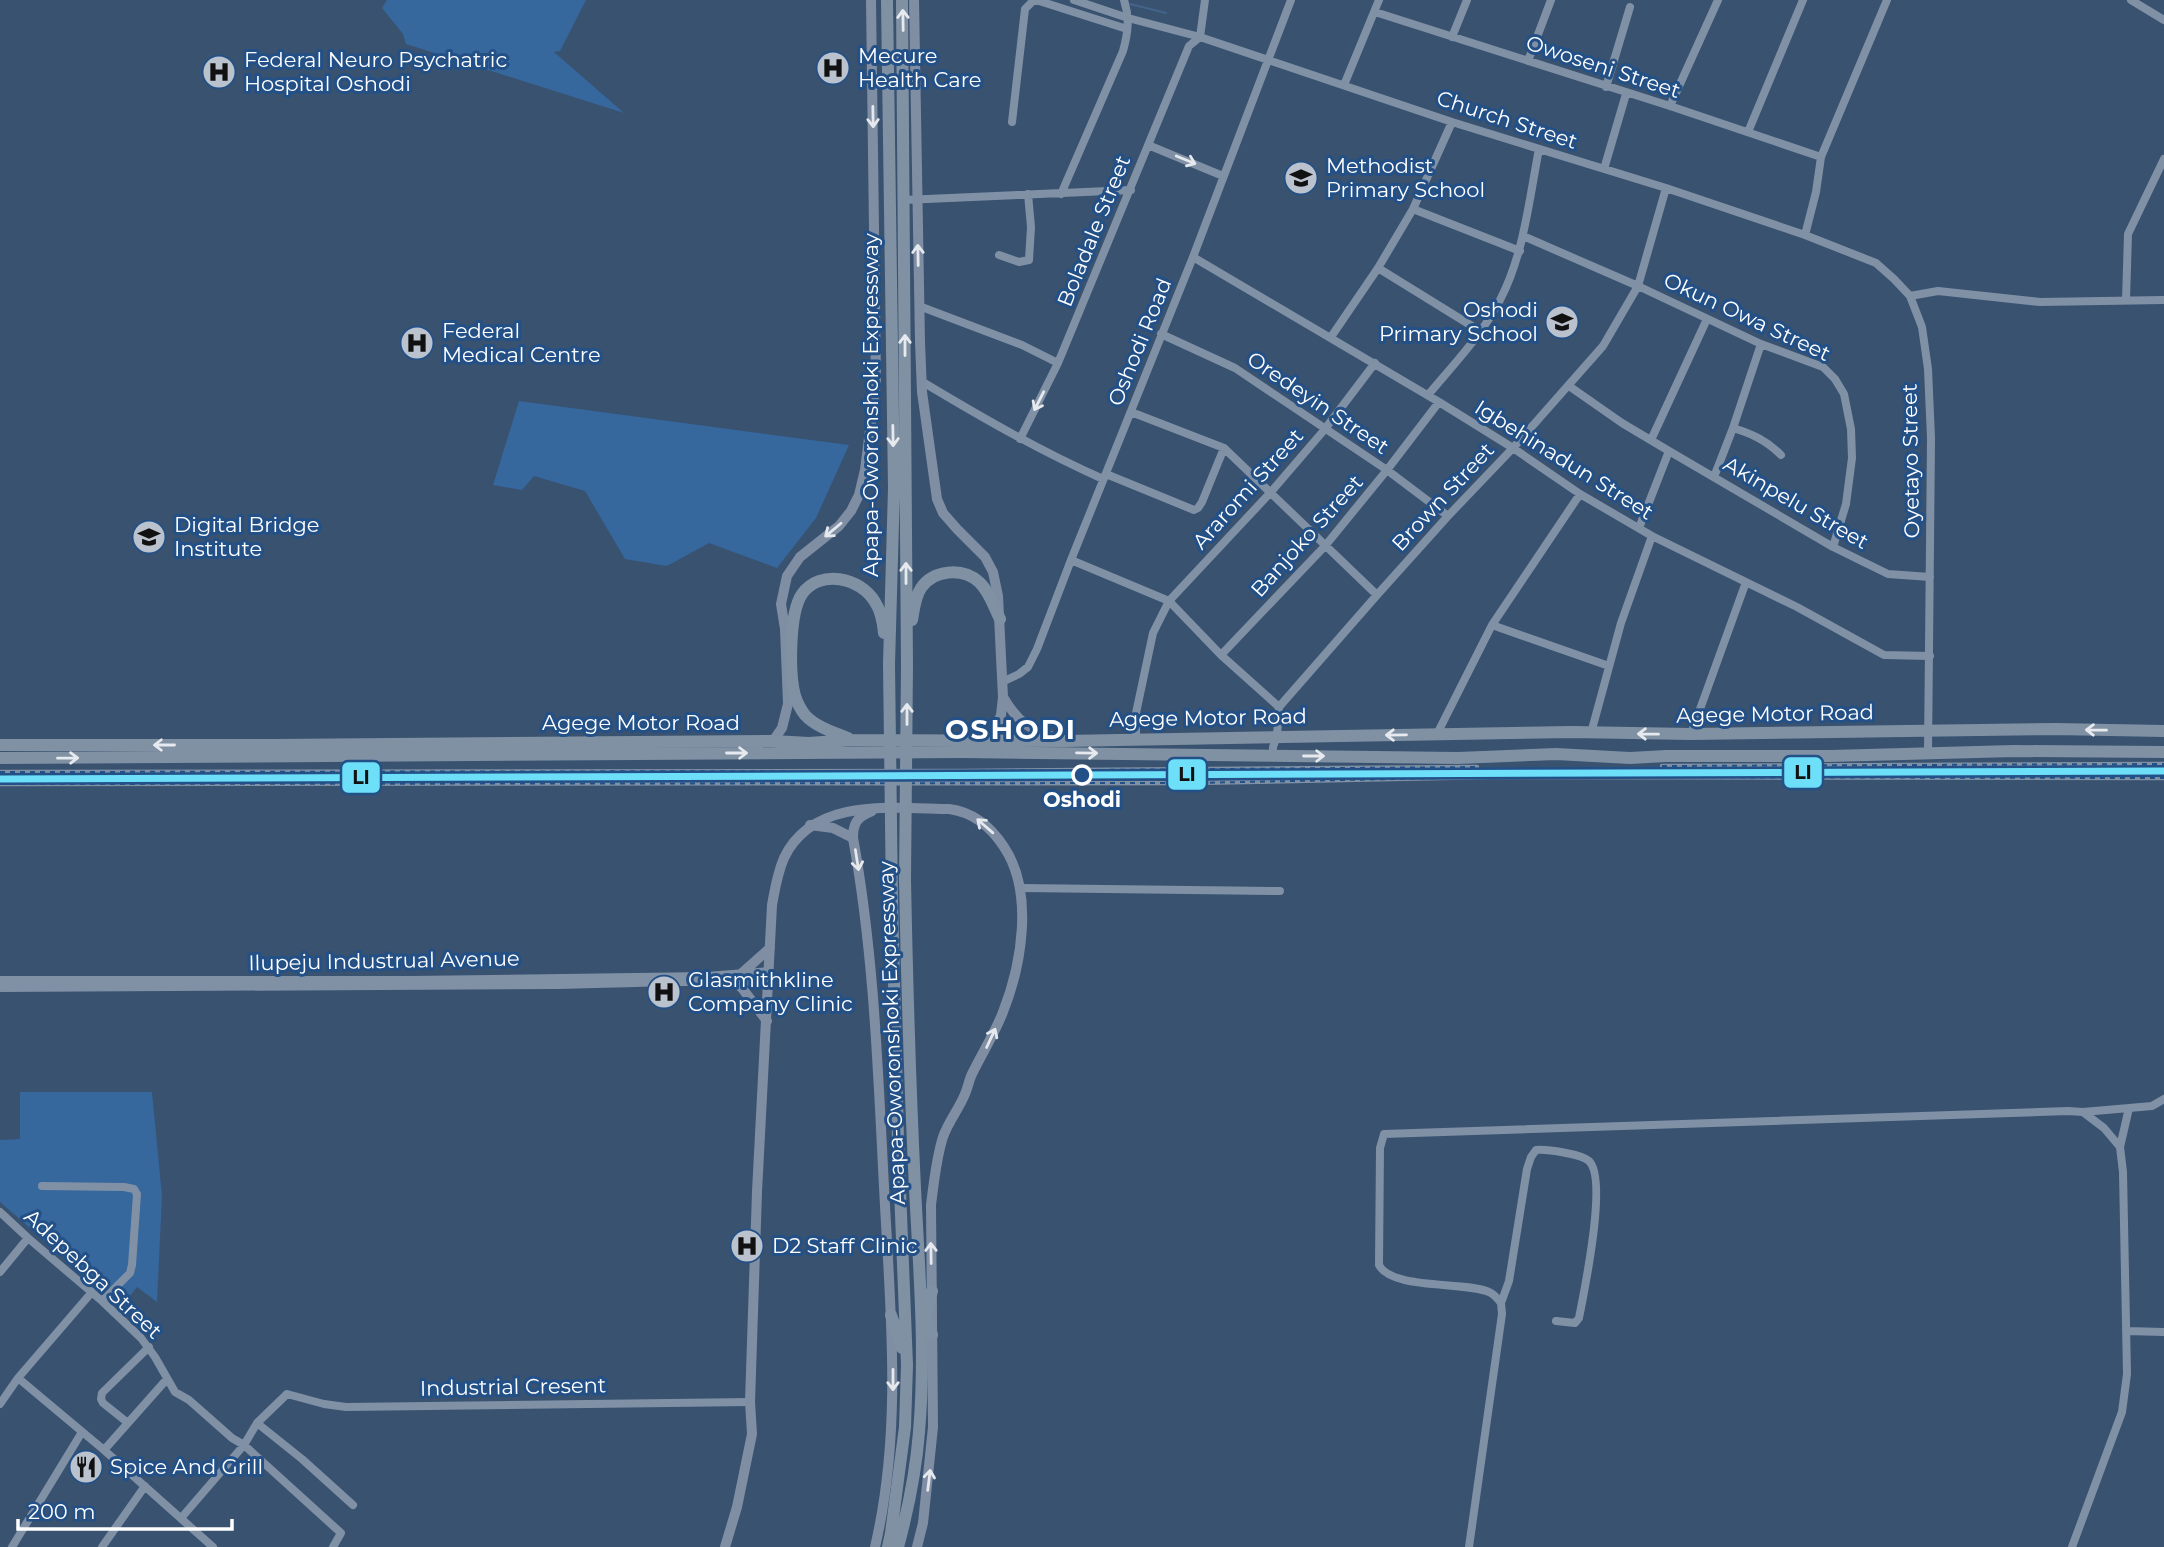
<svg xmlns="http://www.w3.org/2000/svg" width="2164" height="1547" font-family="Montserrat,sans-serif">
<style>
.green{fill:#36679d}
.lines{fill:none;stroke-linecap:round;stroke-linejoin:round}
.stream{stroke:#43648a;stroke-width:2}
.minor{stroke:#8091a6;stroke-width:8}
.major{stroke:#7f8ea3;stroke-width:10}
.highway{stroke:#8091a4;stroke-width:12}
.rail-casing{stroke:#8091a4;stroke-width:4.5}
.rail{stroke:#225087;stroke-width:2;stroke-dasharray:5;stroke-linecap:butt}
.highway-bridge{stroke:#8091a4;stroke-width:12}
.rail-1-casing{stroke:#225087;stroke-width:12}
.rail-1{stroke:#6ddff8;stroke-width:7}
.oneway{stroke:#e6e9ed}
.oneway2{stroke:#e5e8ed}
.stop-dot{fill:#225087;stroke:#fff;stroke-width:3.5}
.labels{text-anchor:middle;stroke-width:6;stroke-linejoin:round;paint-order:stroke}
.poi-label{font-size:21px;fill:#fff;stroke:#225087;text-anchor:start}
.street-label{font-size:21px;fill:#fff;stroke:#225087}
.stop-label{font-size:21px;font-weight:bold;fill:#fff;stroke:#225087}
.district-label{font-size:28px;font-weight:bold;letter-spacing:2px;fill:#fff;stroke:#225087}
.line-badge{stroke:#225087;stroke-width:2.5}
.pale-badge-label{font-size:19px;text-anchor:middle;font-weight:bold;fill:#111}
</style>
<rect width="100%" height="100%" fill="#395270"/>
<path class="green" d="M387,0H586L560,51L554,52L624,113L406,44L403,34L382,8Z
M519,401L849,445L816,518L777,568L709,543L667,566L625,559L585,491L534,476L522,490L493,485Z
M20,1092H152L162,1196L157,1302L137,1287L121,1307L0,1202V1140L20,1139Z"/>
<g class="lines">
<path class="stream" d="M1130,4L1166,13"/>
<path class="minor" d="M1036,0L1127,29
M1074,0L1128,18L1200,37L1452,122L1666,188L1805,235L1876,263L1894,279L1910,296L1922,327L1928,369L1931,438L1928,753
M2131,0L2164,20
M1375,12L1670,106L1821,157
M1200,37L1205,0
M1452,37L1467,0
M1528,61L1551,0
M1344,85L1379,0
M1606,87L1630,7
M1670,106L1718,0
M1012,122L1025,9L1034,0
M1748,132L1803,0
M1148,145L1223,176
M1604,169L1626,94
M1061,194L1123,51C1128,33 1130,18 1124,0
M904,200L1131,190
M1413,209L1520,251
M1805,235L1816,192L1821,157L1887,0
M1523,236L1638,286L1761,344L1823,367L1835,379L1844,394L1851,429L1852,458L1846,504L1833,547
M999,255L1019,262L1029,260L1031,227L1028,194
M1193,257L1439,402L1513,448L1580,494L1652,536L1797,607L1884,655L1930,656
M1378,268L1480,331
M1910,296L1938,291L2040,302L2164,300
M2126,300L2128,234L2164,159
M919,306L1022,345L1058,363
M1161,334L1235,368L1387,470L1448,516
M1331,337L1378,268L1413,209L1452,122
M921,381C981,417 1040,451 1103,479
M1569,386L1622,423L1669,451L1833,547L1888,574L1930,577
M1428,395C1453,365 1482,335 1500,300C1524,254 1529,200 1539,149
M1131,412L1224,448L1377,595
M1733,428C1753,434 1767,441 1781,455
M1020,439L1058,363L1189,46L1200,37
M1651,440L1707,319
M1106,474L1194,510L1198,508L1202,502L1224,448
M1714,477L1733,428L1761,344
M1639,528L1669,451
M1071,560L1169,601L1221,655L1279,707L1277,736L1273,747V756
M1492,625L1609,666
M1221,655L1325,546L1387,470L1439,402
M1002,682L1019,674L1028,667L1037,649L1071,560L1193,257L1291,0
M1279,707L1377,595L1448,516L1513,448L1603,346L1638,286L1666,188
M1591,733L1621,623L1652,536
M1437,734L1492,625L1580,494
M1691,734L1746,582
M1136,738V713L1153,633L1169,601L1271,492L1325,429L1375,363
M1021,888L1280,891
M0,980H412L707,976L769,971
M0,988C186,987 371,986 556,985C627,984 698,980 768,982
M2083,1112L2152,1106L2164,1099
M2120,1147L2129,1108
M42,1186L124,1187L134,1189L137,1194L132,1265L130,1273L102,1301
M0,1212L28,1238L102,1301L141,1338L155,1357L175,1392L189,1400L232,1438L244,1445L257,1423L287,1394L324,1404L346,1407L750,1402
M0,1272L28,1238
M1501,1303L1509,1281L1527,1169L1531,1157L1536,1150C1547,1149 1581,1154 1589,1161C1608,1179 1584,1292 1579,1318L1575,1323L1556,1321
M2126,1331L2164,1332
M18,1378L104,1450L213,1547
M0,1404L18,1378L92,1292
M128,1423L103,1403L101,1399L102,1393L149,1347
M257,1423L302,1459L353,1505
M104,1450L167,1379
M182,1517L244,1445L341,1533L333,1547
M12,1547L82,1432
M102,1547L145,1486
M1469,1547L1502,1314L1501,1303C1498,1299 1494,1294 1489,1292C1464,1281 1392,1290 1379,1265L1380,1148L1384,1134L2068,1111L2083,1112L2104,1128L2120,1147L2123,1172L2127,1374L2122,1412L2072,1547"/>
<path class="major" d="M914,0L920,342L922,392L937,499L943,513L957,529L985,557L993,572L998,596L1003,697L1001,715L991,740
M1003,697C1019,724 1030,729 1058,739
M773,741L782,728L788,704L785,629L781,604L787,576L800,557L839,526L851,511L859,495L865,470L876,382L871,0
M810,825L833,828L853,838C874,953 878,1071 884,1187C890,1307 903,1428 875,1547
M853,838C853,823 857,817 872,811
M742,973L770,948
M732,981L742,988L767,1021
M725,1547L737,1507L752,1434L750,1402L757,1192L772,905C775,889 777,874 784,858C813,797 893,808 949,809C973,812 991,827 1004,847C1034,892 1022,964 1003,1012C995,1033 982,1053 972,1074C969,1080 968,1087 965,1094C959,1109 948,1122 943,1137C936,1159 934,1182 931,1205L933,1427L923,1523L917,1547"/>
<path class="highway" d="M887,0L894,488L889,664
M902,0L907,665
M912,620C914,609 915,597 921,588C933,570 962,567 979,582C989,591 994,607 1000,619
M848,738C833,732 816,727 805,715C801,710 797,702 795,696C789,674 789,613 802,594C820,569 860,577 875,602C881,611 883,622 884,633
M0,745H274L773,741L809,743L851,740L1064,741L1572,732L1691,734L2055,729L2164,731
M0,758L962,752L1458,758L1556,754L1630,758L1666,756H1830L2014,751L2164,752
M925,1312L932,1335
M891,1315L902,1348
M924,1318L932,1291
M888,1547L891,1533L905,1427L907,1365L898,1139L892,902
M898,1547C908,1510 916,1471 919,1432C926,1351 919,1269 915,1188C910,1085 907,983 905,880"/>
<defs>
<path id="rail" d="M1662,766L2164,764
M0,772L963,771L1477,767
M0,784L1193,783L1491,777L2164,778"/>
</defs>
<use href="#rail" class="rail-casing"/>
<use href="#rail" class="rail"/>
<path class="highway-bridge" d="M889,664L892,902
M905,880L907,665"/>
<defs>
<path id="rail-1" d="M0,779L2164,771"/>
</defs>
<use href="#rail-1" class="rail-1-casing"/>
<use href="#rail-1" class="rail-1"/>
</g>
<defs><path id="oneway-shaft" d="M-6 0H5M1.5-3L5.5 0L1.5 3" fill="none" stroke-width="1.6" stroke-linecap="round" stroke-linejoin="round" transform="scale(1.75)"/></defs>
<g class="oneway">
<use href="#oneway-shaft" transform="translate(903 20) rotate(-91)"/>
<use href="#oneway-shaft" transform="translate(1186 160) rotate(22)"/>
<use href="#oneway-shaft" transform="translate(905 345) rotate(-90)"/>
<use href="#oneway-shaft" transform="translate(1039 401) rotate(117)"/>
<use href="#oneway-shaft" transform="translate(893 436) rotate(89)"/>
<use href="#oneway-shaft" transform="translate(906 573) rotate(-90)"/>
<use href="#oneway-shaft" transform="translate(907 714) rotate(-90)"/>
<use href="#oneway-shaft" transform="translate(2096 730) rotate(-179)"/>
<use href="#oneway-shaft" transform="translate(1648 734) rotate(-179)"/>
<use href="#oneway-shaft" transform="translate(1396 735) rotate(179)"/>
<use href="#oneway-shaft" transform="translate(164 745) rotate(-180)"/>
<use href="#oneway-shaft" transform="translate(737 753)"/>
<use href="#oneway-shaft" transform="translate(1087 753) rotate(1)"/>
<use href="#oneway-shaft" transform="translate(1314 756)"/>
<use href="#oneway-shaft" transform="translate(68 758) rotate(-1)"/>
</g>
<g class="oneway2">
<use href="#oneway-shaft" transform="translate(873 117) rotate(89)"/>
<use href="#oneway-shaft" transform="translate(918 255) rotate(-91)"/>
<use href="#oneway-shaft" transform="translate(833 530) rotate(140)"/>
<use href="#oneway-shaft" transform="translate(985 826) rotate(-139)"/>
<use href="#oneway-shaft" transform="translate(857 860) rotate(81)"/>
<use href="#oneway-shaft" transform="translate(991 1038) rotate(-65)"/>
<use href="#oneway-shaft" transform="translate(931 1253) rotate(-91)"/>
<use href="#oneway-shaft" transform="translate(893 1380) rotate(90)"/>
<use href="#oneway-shaft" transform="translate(929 1480) rotate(-83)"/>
</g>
<defs>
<symbol id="hospital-disc" viewBox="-11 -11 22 22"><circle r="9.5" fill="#bac2cd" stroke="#225087"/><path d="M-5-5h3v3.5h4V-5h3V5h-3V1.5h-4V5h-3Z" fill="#111"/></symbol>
<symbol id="school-disc" viewBox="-11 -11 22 22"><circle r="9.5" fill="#bac2cd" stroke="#225087"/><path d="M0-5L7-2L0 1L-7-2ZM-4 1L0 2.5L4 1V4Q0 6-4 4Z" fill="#111"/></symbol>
<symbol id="university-disc" viewBox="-11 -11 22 22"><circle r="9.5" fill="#bac2cd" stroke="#225087"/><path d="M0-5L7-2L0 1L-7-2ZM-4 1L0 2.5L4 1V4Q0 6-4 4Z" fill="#111"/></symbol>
<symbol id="restaurant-disc" viewBox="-11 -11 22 22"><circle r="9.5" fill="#bac2cd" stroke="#225087"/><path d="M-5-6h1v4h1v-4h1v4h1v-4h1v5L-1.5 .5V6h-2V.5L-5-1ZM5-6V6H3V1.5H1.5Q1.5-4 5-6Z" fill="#111"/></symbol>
</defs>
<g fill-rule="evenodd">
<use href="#hospital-disc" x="814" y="49" width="38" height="38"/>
<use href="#hospital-disc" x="200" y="53" width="38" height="38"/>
<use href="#school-disc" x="1282" y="159" width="38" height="38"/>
<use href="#school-disc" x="1543" y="303" width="38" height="38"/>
<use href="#hospital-disc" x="398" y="324" width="38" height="38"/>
<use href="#university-disc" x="130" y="518" width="38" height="38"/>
<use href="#hospital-disc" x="645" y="973" width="38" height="38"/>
<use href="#hospital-disc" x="728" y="1227" width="38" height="38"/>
<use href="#restaurant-disc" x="67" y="1448" width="38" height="38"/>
</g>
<circle class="stop-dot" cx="1082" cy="775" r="9"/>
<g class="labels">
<g class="poi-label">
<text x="858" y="63">Mecure<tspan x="858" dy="24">Health Care</tspan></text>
<text x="244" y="67">Federal Neuro Psychatric<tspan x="244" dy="24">Hospital Oshodi</tspan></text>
<text x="1326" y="173">Methodist<tspan x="1326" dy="24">Primary School</tspan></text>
<text x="1538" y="317" text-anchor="end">Oshodi<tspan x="1538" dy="24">Primary School</tspan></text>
<text x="442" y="338">Federal<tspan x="442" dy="24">Medical Centre</tspan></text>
<text x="174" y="532">Digital Bridge<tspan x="174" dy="24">Institute</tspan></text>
<text x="688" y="987">Glasmithkline<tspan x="688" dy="24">Company Clinic</tspan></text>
<text x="772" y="1253">D2 Staff Clinic</text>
<text x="110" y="1474">Spice And Grill</text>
</g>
<g class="street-label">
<text transform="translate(1603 67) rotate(18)" y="7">Owoseni Street</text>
<text transform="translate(1507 120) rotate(18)" y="7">Church Street</text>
<text transform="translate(1094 231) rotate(-68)" y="7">Boladale Street</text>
<text transform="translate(1747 317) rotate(25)" y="7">Okun Owa Street</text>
<text transform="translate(1140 342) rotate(-68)" y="7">Oshodi Road</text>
<text transform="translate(1318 403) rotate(34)" y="7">Oredeyin Street</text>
<text transform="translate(871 405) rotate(-90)" y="7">Apapa-Oworonshoki Expressway</text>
<text transform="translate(1564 460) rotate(32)" y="7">Igbehinadun Street</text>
<text transform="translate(1911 461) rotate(-91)" y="7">Oyetayo Street</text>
<text transform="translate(1248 489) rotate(-48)" y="7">Araromi Street</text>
<text transform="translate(1443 497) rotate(-47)" y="7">Brown Street</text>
<text transform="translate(1796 503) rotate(30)" y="7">Akinpelu Street</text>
<text transform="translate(1307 536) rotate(-48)" y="7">Banjoko Street</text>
<text transform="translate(1775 714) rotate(-1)" y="7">Agege Motor Road</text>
<text transform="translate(1208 718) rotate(-1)" y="7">Agege Motor Road</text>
<text x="641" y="730">Agege Motor Road</text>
<text transform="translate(384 961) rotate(-1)" y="7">Ilupeju Industrual Avenue</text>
<text transform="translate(892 1033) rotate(-92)" y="7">Apapa-Oworonshoki Expressway</text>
<text transform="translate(93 1274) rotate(43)" y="7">Adepebga Street</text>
<text transform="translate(513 1387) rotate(-1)" y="7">Industrial Cresent</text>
</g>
<g class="stop-label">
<text x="1082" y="807">Oshodi</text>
</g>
<g class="district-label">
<text x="1011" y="739">OSHODI</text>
</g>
</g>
<g class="line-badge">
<rect x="1783" y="756" width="40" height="33" rx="7" fill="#6ddff8"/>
<rect x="1167" y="758" width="40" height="33" rx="7" fill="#6ddff8"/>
<rect x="341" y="761" width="40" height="33" rx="7" fill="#6ddff8"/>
</g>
<g class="pale-badge-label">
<text x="1803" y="779">LI</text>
<text x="1187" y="781">LI</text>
<text x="361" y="784">LI</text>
</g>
<path d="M18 1519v10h214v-10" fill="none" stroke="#ffffff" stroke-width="3.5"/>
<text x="28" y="1519" font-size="21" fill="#ffffff" stroke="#225087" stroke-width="5" paint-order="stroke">200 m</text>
</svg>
